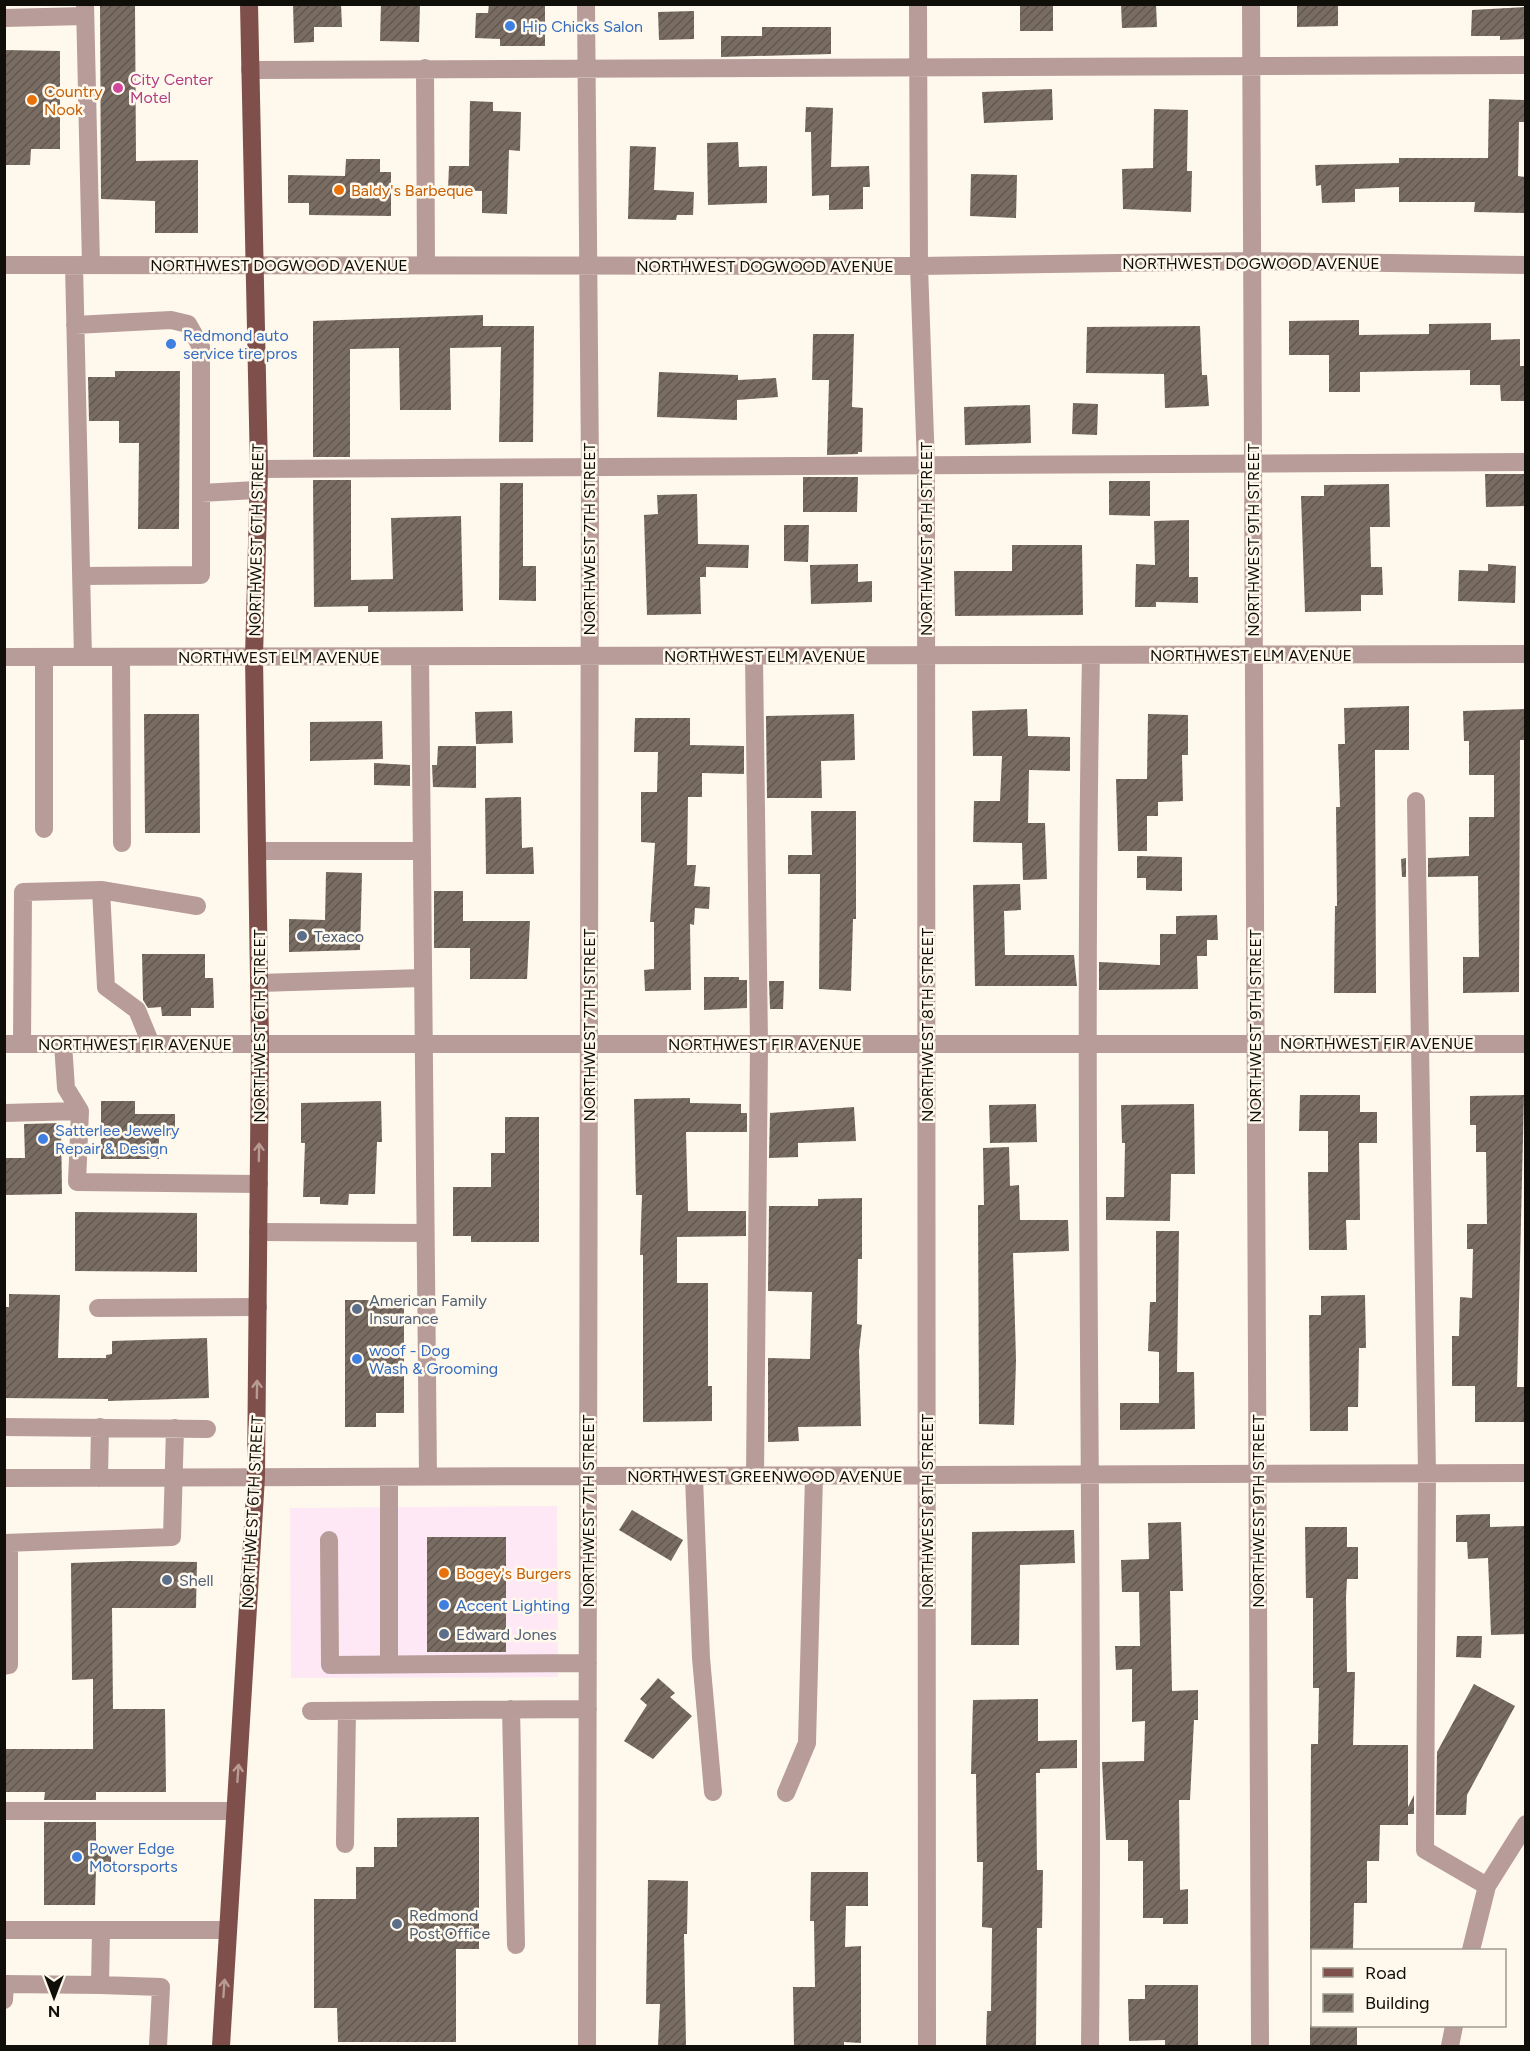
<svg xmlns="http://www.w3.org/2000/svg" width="1530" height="2051" font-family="Figtree,sans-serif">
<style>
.commercial{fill:#fee8f5}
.building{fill:url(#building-hatch)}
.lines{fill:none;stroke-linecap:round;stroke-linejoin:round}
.minor{stroke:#b89c99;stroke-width:18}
.major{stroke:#7f4f4b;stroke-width:18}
.oneway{stroke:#b89c93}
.shop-dot{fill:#3f7fe0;stroke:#fef9ec;stroke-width:2}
.hotel-dot{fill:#d1479c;stroke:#fef9ec;stroke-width:2}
.food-dot{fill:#e8710a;stroke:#fef9ec;stroke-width:2}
.service-dot{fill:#5c6f8a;stroke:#fef9ec;stroke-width:2}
.labels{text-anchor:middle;stroke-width:5;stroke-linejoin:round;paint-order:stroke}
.shop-label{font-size:16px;fill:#366cbe;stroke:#fef9ec;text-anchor:start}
.hotel-label{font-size:16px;fill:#b23c85;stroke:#fef9ec;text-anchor:start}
.food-label{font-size:16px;fill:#c56008;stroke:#fef9ec;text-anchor:start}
.street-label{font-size:16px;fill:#100e08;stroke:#fef9ec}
.service-label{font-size:16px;fill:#4e5e75;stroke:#fef9ec;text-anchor:start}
</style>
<defs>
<pattern id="building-hatch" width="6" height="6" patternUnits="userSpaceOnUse" patternTransform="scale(1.5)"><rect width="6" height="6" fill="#796c62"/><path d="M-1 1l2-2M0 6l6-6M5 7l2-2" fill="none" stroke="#62574f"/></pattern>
</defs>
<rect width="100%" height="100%" fill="#fef9ec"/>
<path class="commercial" d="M557,1506L558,1677L291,1678L290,1508Z"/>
<path class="building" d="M100,4H135L136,161L198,160V233H155V201L101,199Z
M293,4H341L342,27H314V42L294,43Z
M381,4H420L419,42L380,41Z
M489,4L545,5V46H500V39L475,38L476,13H488Z
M1020,4H1053V31H1020Z
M1121,4H1156L1157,27L1122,28Z
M1297,4H1338V26L1297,27Z
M1526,7V39L1500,40V36H1471L1472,10Z
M694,11V39L659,40L658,12Z
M762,27H831V54L721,57V36H762Z
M4,50L60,51V149H31L30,165H4Z
M1052,89L1053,120L984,123L982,92Z
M1489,99L1524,100V122H1519L1518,176L1525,177L1524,213L1474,212L1475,202H1399V187L1355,189V202L1322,203L1321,185L1316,186L1315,165L1399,163V158H1488Z
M470,101L493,102V111L521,112L520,151L509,150L507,214L482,213V191L448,190L449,166H469Z
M806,107L833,108L831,167L869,166L870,187H863V209L829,210V195L812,196L811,132H805Z
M1154,109L1188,110L1187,171H1192L1191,212L1123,209L1122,169L1153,168Z
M738,142L739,167L767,166V203L708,205L707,143Z
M630,146L656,147L654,190L694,192L693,215H677L676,220L628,219Z
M346,159H380V172H391V216L309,215V203H288V175L345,176Z
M971,174L1017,175L1016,218L970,216Z
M483,315V326H534L533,442H499L501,347L450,348L451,410H400L399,348L350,349V457H313V321Z
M1359,320V335L1429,334V324L1491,323V340L1520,339V366H1526V401H1501L1500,385H1470V370L1360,372V392H1329V355H1289V321Z
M1200,326L1202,375H1207L1209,406L1165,408L1164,374L1086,373L1087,327Z
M813,334H854L852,407L863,408L862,452H858V454L827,455L829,380H812Z
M115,371H180L179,529H138L139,443H119V421H89L88,377H115Z
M659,372L738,375V380L776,378L778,397L737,400V420L657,417Z
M1073,403L1098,404L1097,435L1072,434Z
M1030,405L1031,443L965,445L964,407Z
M1485,474H1526V506L1486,507Z
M803,477H858L857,512H803Z
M313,480H351V580L393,579L391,518L461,516L463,611L368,612V606L314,607Z
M1109,481H1150V516L1109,515Z
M500,483H523V566H536V601L499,600Z
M1389,484L1390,527H1370L1371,567H1382L1383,595H1361V611L1305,612L1301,496H1324V485Z
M697,494L698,544L749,545L748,568L706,567V577H700L701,614L647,615L644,515L658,514L657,495Z
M1189,520V577H1198V603L1156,602V607H1135L1136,564L1155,565L1154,521Z
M784,525H809L808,562L784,561Z
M1012,545H1082L1083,615L955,616L954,571H1012Z
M858,564V582L872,581V602L811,604L810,565Z
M1488,564L1516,566L1515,603L1458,601L1459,570L1488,571Z
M1409,706V750H1375L1376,993H1334L1335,906H1337L1336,807H1340L1338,744H1345L1344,708Z
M1027,709L1028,736L1070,737V771L1029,770L1028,823H1045L1047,879L1023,880L1022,843L973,842L974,801H1000L1002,756H973L972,711Z
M1526,709V740H1520L1519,992L1463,993V957H1479L1478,876L1428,877V858L1469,856V817H1494V775H1469V741H1464L1463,711Z
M512,711L513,743L476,744L475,712Z
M144,714H199L200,833H145Z
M854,714L855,760L821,761L822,798H767L766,716Z
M1148,714L1188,715V755H1182L1183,801L1158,802V816H1147V851H1118L1116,779H1147Z
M635,718H690V745L744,746V774L702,773V797H688L687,865H696L694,886L710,887L709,909L695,908L694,925L690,924L691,990L645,991L644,970L654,969V922H650L655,843L641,842V792H657L658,752H634Z
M382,721L383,759L310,761V722Z
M438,746H476V788L433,787L432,765H437Z
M374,763L410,765V786L374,785Z
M521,797L522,848L533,847L534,874H486L485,798Z
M811,811H856V919H853L851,991L819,989L820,874H788V855H812Z
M1137,856L1182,857V891L1146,890V878H1137Z
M1406,858V877H1402L1401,859Z
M326,872L362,873L360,950L289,952V919L325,920Z
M1020,884L1021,910L1004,911L1005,955H1074L1077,986H975L973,885Z
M434,891H463V921H530L527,979H470V948H434Z
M1217,915L1218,940H1207V956H1197L1198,989L1099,990V962L1160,965V934H1176V916Z
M142,954H205V978H213L214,1008H191V1016H162L161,1007L148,1008L143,1000Z
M704,977H739V980H747V1008L704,1010Z
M769,981H784L783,1009H770Z
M1300,1095H1360V1112H1377V1143H1359L1360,1220H1346L1347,1250H1309L1308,1172H1328V1131H1299Z
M1524,1095L1517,1387H1526V1422H1475V1386H1452V1336H1459L1460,1297L1472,1298L1473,1249H1467V1224H1487L1486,1152H1476V1125H1470V1096Z
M690,1098V1103L741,1104V1113H747V1132H686L688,1211H746V1236L677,1237V1283H708V1386H712V1421L643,1422V1255H640L642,1195H636L634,1099Z
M101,1101H135V1114H175V1137H159V1159H101Z
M381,1101L382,1142H377L375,1194H349L348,1205L320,1204V1197H303L305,1143H301V1103Z
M1036,1104L1037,1142L990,1143L989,1105Z
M1194,1104L1195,1174H1171L1170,1221L1106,1220V1197H1124L1125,1143H1122L1121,1105Z
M854,1107L856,1141L798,1143V1157L769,1158L770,1113Z
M505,1117H539V1242H471V1236H453V1187H491V1153H505Z
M61,1123L62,1194L4,1195V1158H25L24,1124Z
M1009,1147L1010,1186L1019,1185L1020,1220H1068L1069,1251L1013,1253L1016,1360L1014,1425L979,1424L978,1205H984L983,1148Z
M862,1198V1259H858L857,1324L862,1325L859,1351L861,1426L798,1427L799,1441L768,1442V1358L810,1359L812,1292L768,1291L769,1206H818V1199Z
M75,1212L197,1213V1272L75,1271Z
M1156,1231H1179L1177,1372H1194L1195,1429L1120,1430V1403H1159V1352L1148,1351L1150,1302H1156Z
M9,1294L60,1295L58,1358H106V1355L112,1354V1341L207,1338L209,1398L108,1401V1399L4,1398V1307H9Z
M1365,1295L1366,1348H1359L1358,1407H1348V1431H1310L1309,1315H1321V1296Z
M345,1300H404V1413H376V1427H345Z
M632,1510L683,1540L671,1561L619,1530Z
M1490,1514V1527L1524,1526L1526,1634L1491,1635L1488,1558L1468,1559L1467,1542H1456V1515Z
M1181,1522L1183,1591H1170L1172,1691L1198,1690V1720H1194L1190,1800H1179L1180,1890L1188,1889V1924H1163V1918H1143V1861H1128V1840H1106L1102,1762L1144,1761L1145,1721L1132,1722V1669L1116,1670L1115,1646H1140L1139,1592H1122L1121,1560L1149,1559L1148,1523Z
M1305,1527H1347V1547H1358V1579H1347L1346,1597L1347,1672H1355L1353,1745H1408V1807L1414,1795V1814H1408V1825H1380L1379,1861H1367V1903H1354L1353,1950H1310L1311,1744H1318L1319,1688H1313V1598H1306Z
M1074,1530L1075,1563L1020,1565L1019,1645H971L972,1532Z
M427,1537H506V1652H427Z
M129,1561L197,1562L196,1608H112L113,1709H165L166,1792H96V1800H44L45,1792H4V1749H93V1679L72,1680L71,1563Z
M1457,1636H1482L1481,1658L1456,1657Z
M658,1678L675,1693L670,1697L692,1716L653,1759L624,1741L647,1705L640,1699Z
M1474,1684L1515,1706L1467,1795L1466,1815H1436L1437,1752Z
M1038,1699V1741L1077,1740V1768L1040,1769V1773H1036L1037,1870H1043L1042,1928H1037L1036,2046L986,2045L987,2011H991L992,1928L982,1927L983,1862H977L976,1774H971L973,1700Z
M479,1817V1949H456V2042H338L337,2008H314V1899H356V1867H374V1847H397V1818Z
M44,1822H96V1845H111V1869H96L95,1905H44Z
M811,1872H868V1906H846L845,1947L861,1946V2043L844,2042V2046H794L793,1987H815L814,1921H810Z
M648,1880L688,1881L687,1934H684L686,2046H658L660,2004H646Z
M1145,1985H1198V2046H1165V2040L1129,2041L1128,1999H1145Z
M1310,2025H1357V2046H1310Z"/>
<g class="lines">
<path class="minor" d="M85,4L91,265
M586,4L590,468L587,2046
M918,4L919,266L926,466L927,2046
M1251,4L1260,2046
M4,18L85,16
M425,68L426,265
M250,70L1526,65
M4,265L919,266L1252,261L1526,265
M74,265L83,657
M75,325L171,320L188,324L201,347V575L83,576
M259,469L1526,462
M201,493L258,490
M754,656L759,1044L755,1476
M4,657L1526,654
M44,657V829
M121,657L122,843
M420,657L428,1476
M1416,801L1427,1472L1425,1850L1487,1886
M257,851H421
M101,890L197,906
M259,983L422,978
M4,1044H1526
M22,1044L23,892L101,890L106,987L137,1010L151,1044
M63,1044L66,1088L80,1111L77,1182L259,1184
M4,1113L80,1111
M258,1232L425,1233
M98,1308L258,1307
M4,1427L207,1429
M389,1477V1664
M694,1477L701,1658L713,1792
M4,1478L1526,1473
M99,1478L100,1427
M329,1540L330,1665L588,1663
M4,1543L172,1537L175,1428
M4,1666L9,1665V1543
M511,1709L516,1945
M311,1711L588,1709
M786,1793L807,1743L814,1476
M4,1811H235
M345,1844L347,1711
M4,1930H228
M1471,1950L1487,1886L1526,1824
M100,1985L161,1987L158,2046
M4,2000L5,1984L100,1985L101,1930
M1090,2046C1095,1583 1082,1119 1091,655
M1450,2046L1454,2026"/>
<path class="major" d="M221,2046L256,1477L260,1044L254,657L259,469L249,4"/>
</g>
<defs><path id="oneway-shaft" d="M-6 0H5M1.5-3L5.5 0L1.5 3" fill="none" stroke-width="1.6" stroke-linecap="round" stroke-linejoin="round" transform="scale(1.5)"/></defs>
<g class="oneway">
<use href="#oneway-shaft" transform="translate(259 1152) rotate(-89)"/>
<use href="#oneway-shaft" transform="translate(257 1389) rotate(-89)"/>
<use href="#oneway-shaft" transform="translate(238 1773) rotate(-86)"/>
<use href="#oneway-shaft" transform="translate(224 1988) rotate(-86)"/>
</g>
<g class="shop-dot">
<circle cx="510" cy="26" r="6"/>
<circle cx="171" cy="344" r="6"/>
<circle cx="43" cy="1139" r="6"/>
<circle cx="357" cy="1359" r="6"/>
<circle cx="444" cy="1605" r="6"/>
<circle cx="77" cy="1857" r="6"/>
</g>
<circle class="hotel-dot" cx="118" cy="88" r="6"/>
<g class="food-dot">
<circle cx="32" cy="100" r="6"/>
<circle cx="339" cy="190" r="6"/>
<circle cx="444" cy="1573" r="6"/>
</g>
<g class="service-dot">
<circle cx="302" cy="936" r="6"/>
<circle cx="357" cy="1309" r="6"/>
<circle cx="167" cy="1580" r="6"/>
<circle cx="444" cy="1634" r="6"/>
<circle cx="397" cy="1924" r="6"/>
</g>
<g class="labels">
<g class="shop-label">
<text x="522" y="32">Hip Chicks Salon</text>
<text x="183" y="341">Redmond auto<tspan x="183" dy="18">service tire pros</tspan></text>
<text x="55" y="1136">Satterlee Jewelry<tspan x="55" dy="18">Repair &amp; Design</tspan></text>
<text x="369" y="1356">woof - Dog<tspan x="369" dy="18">Wash &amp; Grooming</tspan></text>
<text x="456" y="1611">Accent Lighting</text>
<text x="89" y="1854">Power Edge<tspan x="89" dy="18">Motorsports</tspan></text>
</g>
<g class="hotel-label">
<text x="130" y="85">City Center<tspan x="130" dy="18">Motel</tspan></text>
</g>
<g class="food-label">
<text x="44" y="97">Country<tspan x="44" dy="18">Nook</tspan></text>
<text x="351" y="196">Baldy's Barbeque</text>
<text x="456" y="1579">Bogey's Burgers</text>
</g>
<g class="street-label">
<text x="1251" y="269">NORTHWEST DOGWOOD AVENUE</text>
<text x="279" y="271">NORTHWEST DOGWOOD AVENUE</text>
<text x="765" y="272">NORTHWEST DOGWOOD AVENUE</text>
<text transform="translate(589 539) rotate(-90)" y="6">NORTHWEST 7TH STREET</text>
<text transform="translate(926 539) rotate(-90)" y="6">NORTHWEST 8TH STREET</text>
<text transform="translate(256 540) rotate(-89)" y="6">NORTHWEST 6TH STREET</text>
<text transform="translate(1253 540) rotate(-90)" y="6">NORTHWEST 9TH STREET</text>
<text x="1251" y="661">NORTHWEST ELM AVENUE</text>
<text x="765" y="662">NORTHWEST ELM AVENUE</text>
<text x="279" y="663">NORTHWEST ELM AVENUE</text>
<text transform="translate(589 1025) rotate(-90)" y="6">NORTHWEST 7TH STREET</text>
<text transform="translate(927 1025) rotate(-90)" y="6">NORTHWEST 8TH STREET</text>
<text transform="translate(259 1026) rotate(-90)" y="6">NORTHWEST 6TH STREET</text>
<text transform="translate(1255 1026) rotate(-90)" y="6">NORTHWEST 9TH STREET</text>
<text x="1377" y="1049">NORTHWEST FIR AVENUE</text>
<text x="135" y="1050">NORTHWEST FIR AVENUE</text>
<text x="765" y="1050">NORTHWEST FIR AVENUE</text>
<text x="765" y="1482">NORTHWEST GREENWOOD AVENUE</text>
<text transform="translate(588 1511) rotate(-90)" y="6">NORTHWEST 7TH STREET</text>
<text transform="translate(927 1511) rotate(-90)" y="6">NORTHWEST 8TH STREET</text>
<text transform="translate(1258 1511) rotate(-90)" y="6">NORTHWEST 9TH STREET</text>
<text transform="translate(252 1512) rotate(-87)" y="6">NORTHWEST 6TH STREET</text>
</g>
<g class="service-label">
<text x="314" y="942">Texaco</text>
<text x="369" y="1306">American Family<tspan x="369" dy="18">Insurance</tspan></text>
<text x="179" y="1586">Shell</text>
<text x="456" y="1640">Edward Jones</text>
<text x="409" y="1921">Redmond<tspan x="409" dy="18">Post Office</tspan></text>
</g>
</g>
<rect width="1530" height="2051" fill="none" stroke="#100e08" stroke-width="12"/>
<rect x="1311" y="1949" width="195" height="78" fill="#fef9ec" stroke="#9f9b91" stroke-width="1.5"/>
<rect x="1323" y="1968" width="30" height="9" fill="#7f4f4b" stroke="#9f9b91" stroke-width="1.5"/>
<text x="1365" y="1979" font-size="18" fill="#100e08">Road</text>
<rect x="1323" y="1994" width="30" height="18" fill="url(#building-hatch)" stroke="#9f9b91" stroke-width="1.5"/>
<text x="1365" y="2009" font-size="18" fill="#100e08">Building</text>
<g transform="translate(54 1997) rotate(180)" stroke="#fef9ec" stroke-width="4.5" paint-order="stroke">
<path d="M0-4.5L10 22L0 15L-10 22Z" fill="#100e08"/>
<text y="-9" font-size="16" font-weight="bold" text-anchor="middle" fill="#100e08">N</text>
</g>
</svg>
